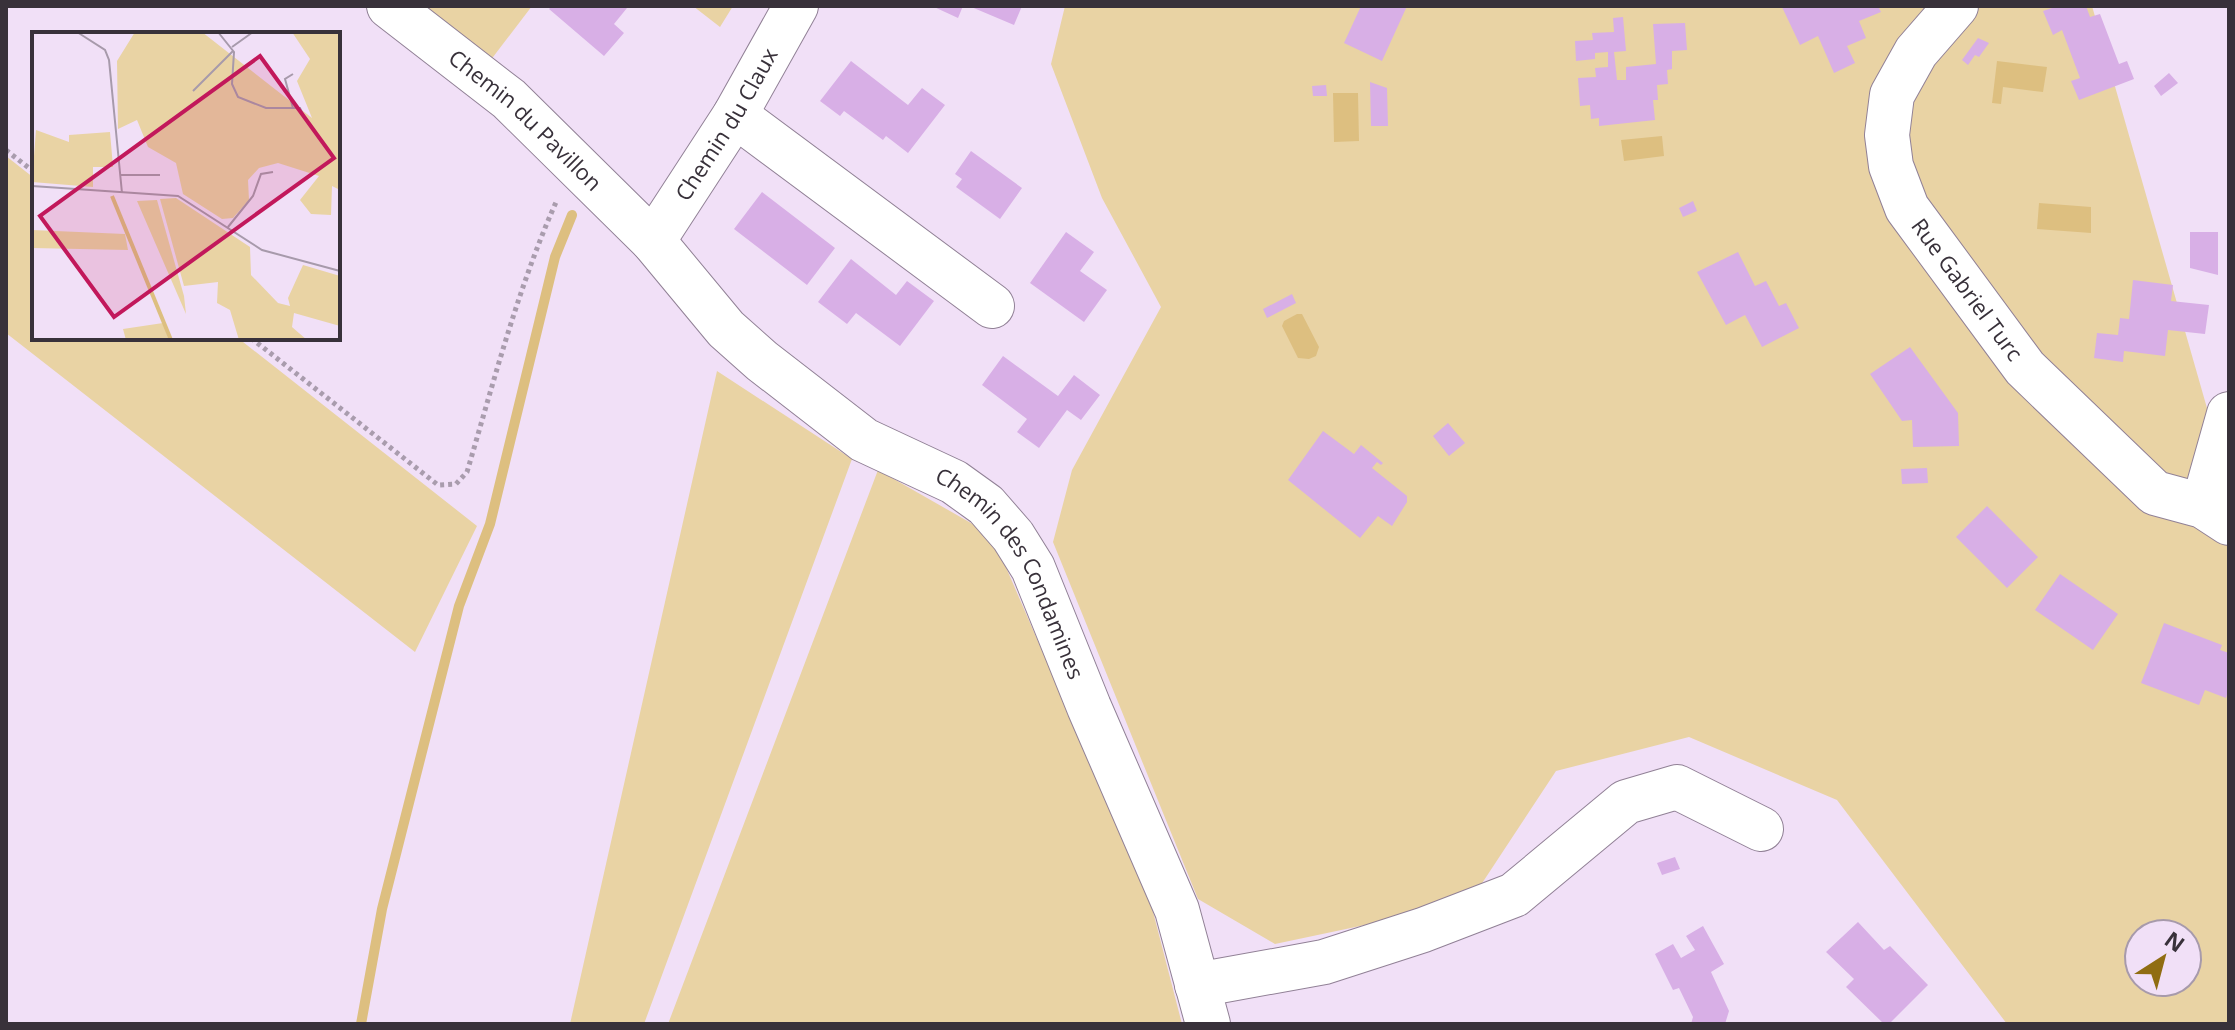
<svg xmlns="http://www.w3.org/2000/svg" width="2235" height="1030" font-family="'Open Sans',sans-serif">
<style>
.green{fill:#e9d3a4;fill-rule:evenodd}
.water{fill:#ddbf80}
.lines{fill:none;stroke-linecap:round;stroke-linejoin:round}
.stream{stroke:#ddbf80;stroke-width:10}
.building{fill:#d8afe6}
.minor-casing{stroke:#918196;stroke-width:46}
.path{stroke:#a99cad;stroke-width:5;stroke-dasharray:4 4;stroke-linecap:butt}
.minor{stroke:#fff;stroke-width:44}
.labels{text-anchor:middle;stroke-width:6;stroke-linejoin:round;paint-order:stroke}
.street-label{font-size:22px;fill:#38313a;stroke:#f1e0f7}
.inset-river{fill:none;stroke:#ddbf80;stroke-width:4}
.inset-road{fill:none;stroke:#a79aab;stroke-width:2}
.view{fill:#c2185b;fill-opacity:0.15;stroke:#c2185b;stroke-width:4}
.inset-edge{fill:none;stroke:#38313a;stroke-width:4}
</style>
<rect width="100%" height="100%" fill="#f1e0f7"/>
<path class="green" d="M425,6H532L490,61Z
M693,6H733L720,27Z
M1065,6H2092L2229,485V1024H2007L1837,800L1689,737L1556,771L1469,903L1275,944L1198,899L1053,542L1072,470L1161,307L1102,198L1051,64ZM2139,934H2187V982H2139Z
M6,156L34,178V338H238L477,526L415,652L6,333Z
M717,371L852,459L644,1024H570Z
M878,470L992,535L1150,900L1182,1024H668Z"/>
<path class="water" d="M1997,61L2047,67L2043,92L2003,87L2001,104L1992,103Z
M1333,93H1358L1359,141L1334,142Z
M1662,136L1664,156L1624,161L1621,140Z
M2039,203L2091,207V233L2037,229Z
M1297,314H1302L1319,347L1316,356L1309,359L1298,358L1282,326L1284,321Z"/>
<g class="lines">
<path class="stream" d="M361,1024L382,909L459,606L490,524L555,257L572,215"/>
</g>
<path class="building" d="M552,6H625L627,8L614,24L624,33L604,56L549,9Z
M932,6H963L958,18Z
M969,6H1022L1014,25Z
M1361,6H1407L1382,61L1344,43Z
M1785,6H1878L1881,12L1859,21L1866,38L1847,46L1855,63L1834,73L1818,36L1800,45L1782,7Z
M2058,6H2086L2090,17L2100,14L2119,64L2127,61L2134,79L2079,100L2071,81L2080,78L2062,30L2053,35L2043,11Z
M1623,17L1626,51L1614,52L1617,80H1626V67L1656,64L1653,24L1685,23L1687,50L1672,51V69L1667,70L1668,84L1657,85L1658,100H1653L1655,120L1599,126V118L1591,119L1590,105L1580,106L1578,78L1596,77L1595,68L1608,67V52L1595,53V59L1576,61L1575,41L1593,40L1592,33L1614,32L1613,18Z
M1978,38L1989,43L1979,57L1975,55L1968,65L1962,60Z
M851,61L908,105L922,88L945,105L908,153L886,136L883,140L844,111L840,116L820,101Z
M2169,73L2178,83L2161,96L2154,86Z
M1370,82L1387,88L1388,126H1371Z
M1326,85L1327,96H1313L1312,86Z
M971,151L1022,188L1000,219L956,187L962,179L955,174Z
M762,192L835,248L807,285L734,229Z
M1693,201L1697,211L1683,217L1679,208Z
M1066,232L1094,252L1080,271L1107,290L1084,322L1030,283Z
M2190,232H2218V275L2190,268Z
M1738,252L1755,286L1766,281L1779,306L1786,303L1799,328L1762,347L1745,315L1726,325L1697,272Z
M851,259L896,295L907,281L934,301L900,346L856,313L847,324L818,302Z
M2133,280L2173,285L2171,301L2209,305L2205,334L2168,330L2165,356L2124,351L2123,362L2094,358L2097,333L2118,335L2120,318L2129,319Z
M1292,294L1296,303L1267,318L1263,309Z
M1910,347L1958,413L1959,446L1913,447L1912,420L1902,421L1870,374Z
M1003,356L1058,396L1074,375L1100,395L1081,420L1067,410L1039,448L1017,432L1027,419L982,385Z
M1448,423L1465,443L1449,456L1433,436Z
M1323,431L1354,454L1361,445L1383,463L1381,465L1377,462L1372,468L1407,496V502L1392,526L1378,516L1360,538L1288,480Z
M1927,468L1928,483L1902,484L1901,469Z
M1987,506L2038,557L2007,588L1956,537Z
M2060,574L2118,614L2093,650L2035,610Z
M2164,623L2222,645L2220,650L2229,653V688L2226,698L2205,690L2199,705L2141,683Z
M1675,857L1680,869L1662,875L1657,863Z
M1858,922L1884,950L1890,946L1928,985L1889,1024H1884L1846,987L1854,979L1826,952Z
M1703,926L1724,964L1711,972L1729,1011L1725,1024H1691L1693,1017L1679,988L1673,990L1655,954L1673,944L1681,958L1695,950L1686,936Z"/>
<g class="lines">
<defs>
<g id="minor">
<path id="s1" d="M389,6L509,99L653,241L726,329L762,361L864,440L954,482L986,505L1013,536L1033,568L1089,707L1177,910L1208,1024"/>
<path id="s2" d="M1956,6L1916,52L1892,95L1887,135L1891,166L1907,208L2025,368L2155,493L2203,506L2229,523"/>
<path d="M735,115L992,306"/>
<path id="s3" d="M653,241L735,115L796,6"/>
<path d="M2203,506L2229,414"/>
<path d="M1197,985L1324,962L1423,930L1514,895L1626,802L1677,787L1761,829"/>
</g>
</defs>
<use href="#minor" class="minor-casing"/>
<path class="path" d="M6,150L34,172
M251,338L438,485L456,484L467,472C494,381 518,287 557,200"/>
<use href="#minor" class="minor"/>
</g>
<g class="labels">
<g class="street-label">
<text dy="8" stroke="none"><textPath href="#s1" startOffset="178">Chemin du Pavillon</textPath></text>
<text dy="8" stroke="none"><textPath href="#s3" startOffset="138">Chemin du Claux</textPath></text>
<text dy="8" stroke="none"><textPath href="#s2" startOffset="328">Rue Gabriel Turc</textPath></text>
<text dy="8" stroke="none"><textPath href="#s1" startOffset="854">Chemin des Condamines</textPath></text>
</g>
</g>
<g transform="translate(32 32)">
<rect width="308" height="308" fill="#f1e0f7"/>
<path d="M103,0H170L280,86L265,49L278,27L260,0H308V158L300,154L299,183L279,182L268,168L287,144L246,131L227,136L216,148L217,168L201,186L190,187L151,162L144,131L116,115L105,88L86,97L85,29ZM4,98L37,110V103L78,100L81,135H61V155L0,150ZM144,166L218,215L219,243L246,271L258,274L256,266L271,233L308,244V294L262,281L260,295L275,308H207L198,278L185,271L186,250L152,254L128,167ZM125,168L152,264L154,282L105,169ZM0,198L93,202L96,218L0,216ZM131,291L137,308H94L91,297Z" fill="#e9d3a4"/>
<path class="inset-river" d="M80,164L139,308"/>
<path class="inset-road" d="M45,0L73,18L77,28L90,161M186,0L202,20L200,52L206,65L234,76H268L272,85M200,15L221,0M261,42L253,47L261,76M161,59L201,19M89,143H128M0,154L146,164L230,218L308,239M196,195L221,164L229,142L241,140"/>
<path class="view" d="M228,24L302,126L82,285L8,184Z"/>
<rect width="308" height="308" class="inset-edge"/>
</g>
<rect width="2235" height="1030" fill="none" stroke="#38313a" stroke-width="16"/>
<g transform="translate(2163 958) rotate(36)"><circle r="38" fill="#f1e0f7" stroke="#a79aab" stroke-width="2"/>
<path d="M0-6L14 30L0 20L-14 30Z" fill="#906d12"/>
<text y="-12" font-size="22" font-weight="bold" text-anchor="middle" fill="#38313a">N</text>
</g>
</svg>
